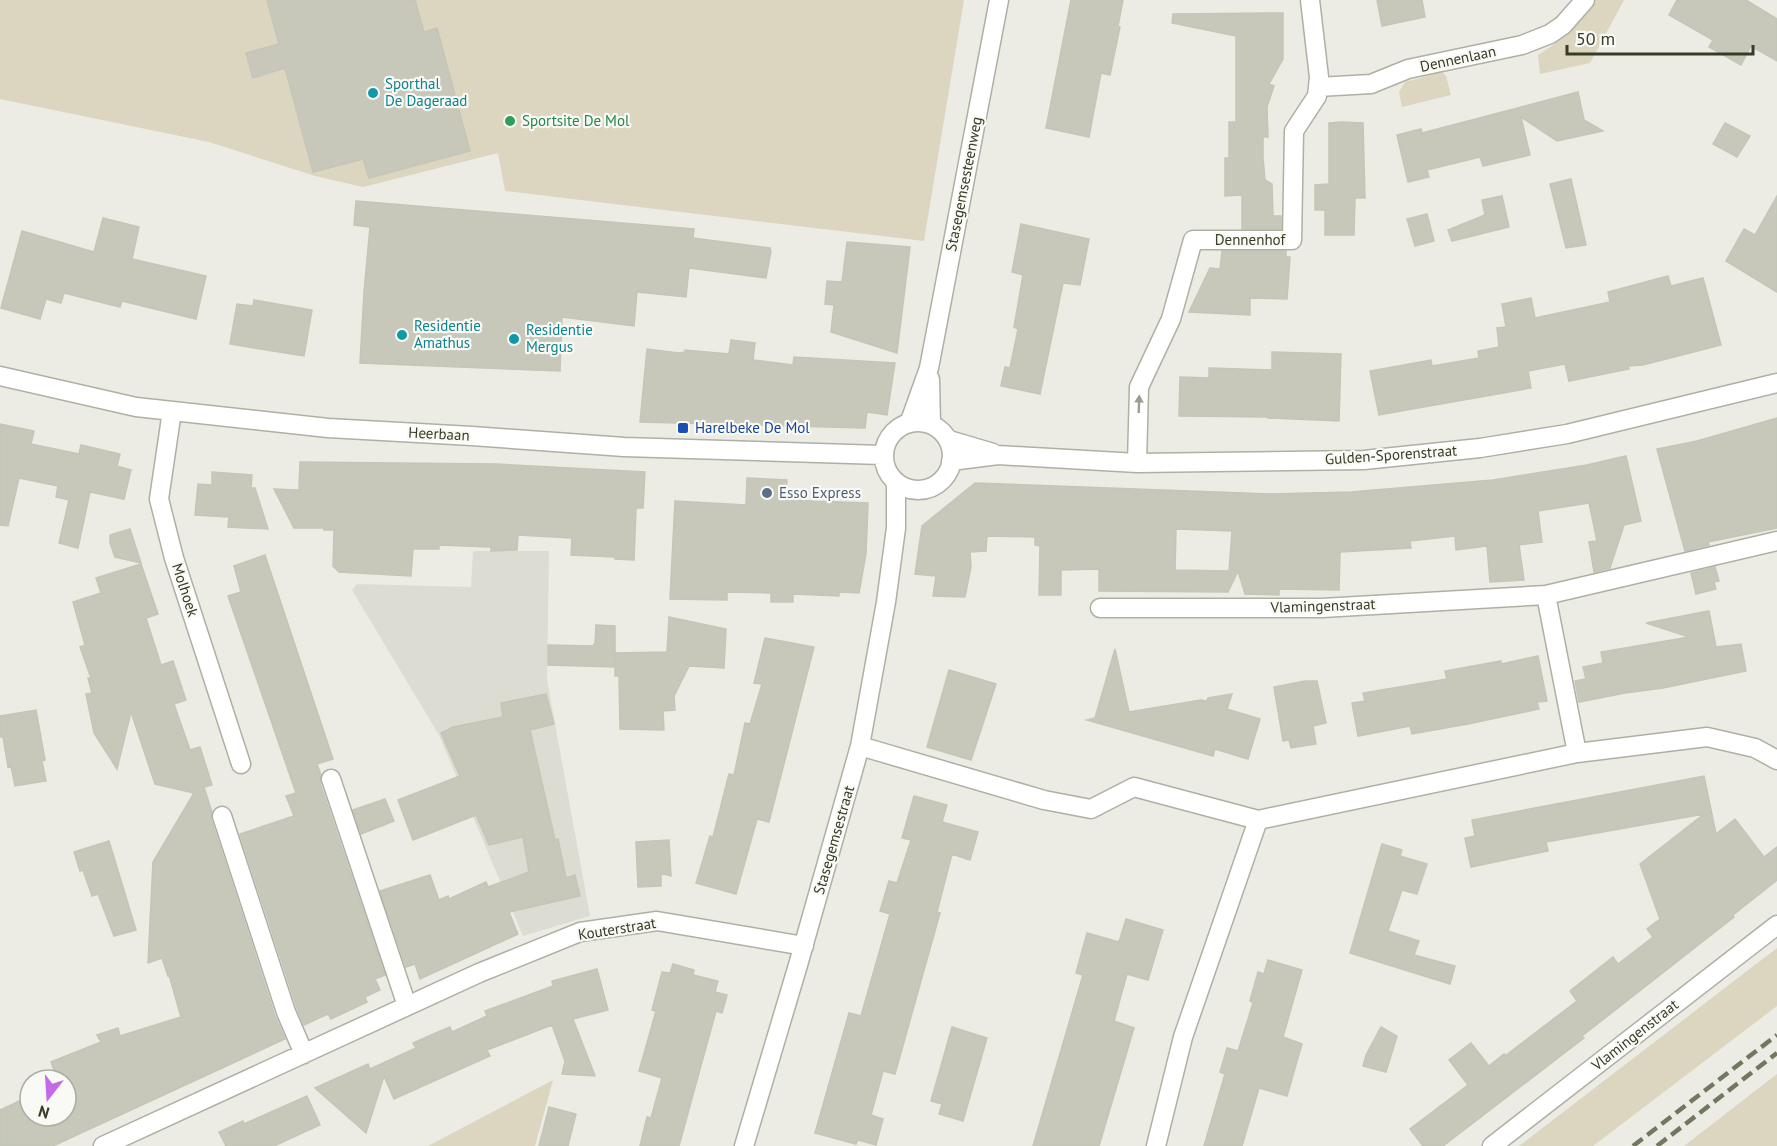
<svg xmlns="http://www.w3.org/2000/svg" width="1777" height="1146" font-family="'PT Sans',sans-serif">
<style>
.built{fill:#dcdcd3}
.green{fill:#dcd5bf}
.building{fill:#c7c7ba;stroke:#c4c6b7;stroke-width:1.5;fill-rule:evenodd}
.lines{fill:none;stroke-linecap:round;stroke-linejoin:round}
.minor-casing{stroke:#aeb0a3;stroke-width:21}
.minor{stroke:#fff;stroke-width:18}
.rail{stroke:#727860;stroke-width:4.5;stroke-dasharray:12 6;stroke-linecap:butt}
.oneway{fill:#9b9e92}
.culture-dot{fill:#0f9aa8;stroke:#f9f9f5;stroke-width:2}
.leisure-dot{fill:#2e9e5b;stroke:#f9f9f5;stroke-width:2}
.transit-dot{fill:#1a4fb4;stroke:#f9f9f5;stroke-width:2}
.service-dot{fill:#5c6f8a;stroke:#f9f9f5;stroke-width:2}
.labels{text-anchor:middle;stroke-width:4.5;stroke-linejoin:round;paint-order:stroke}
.street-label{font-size:15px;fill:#373d25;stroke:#f9f9f5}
.culture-label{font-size:15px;fill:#0d838f;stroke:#f9f9f5;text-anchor:start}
.leisure-label{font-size:15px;fill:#27864d;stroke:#f9f9f5;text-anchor:start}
.transit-label{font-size:15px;fill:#164399;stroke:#f9f9f5;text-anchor:start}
.service-label{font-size:15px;fill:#4e5e75;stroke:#f9f9f5;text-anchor:start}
</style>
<rect width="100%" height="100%" fill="#ecece4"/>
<path class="built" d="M473,551H549L547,680L590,916L523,936L439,735L352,590L357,584L471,587Z"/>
<path class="green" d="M0,0H964L924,241L505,191L498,153L363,187L315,176L209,142L0,99Z
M1594,0H1624L1590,63L1540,74L1538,55C1564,38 1578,28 1594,0Z
M1442,72L1446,76L1451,95L1402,107L1399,92L1405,82Z
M1777,948V1006L1593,1146H1519Z
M1777,1074V1146H1684Z
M553,1080L535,1146H428Z"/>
<path class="building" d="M267,0H415L424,32L437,28L470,151L369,178L363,159L313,172L285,68L253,78L246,53L279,44Z
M1071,0H1123L1118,26L1120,27L1110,75L1101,73L1089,137L1046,128Z
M1377,0H1422L1425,17L1382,26Z
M1677,0H1746L1777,19V61L1751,46L1741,65L1709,47L1713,40L1669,15Z
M1283,13V59L1269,84L1274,86L1267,107L1268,137H1263V158L1265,180L1272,184L1273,216H1281V229H1242V195L1225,196V158H1229V122H1236V36L1172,23L1173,14Z
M1578,92L1584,120L1603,131L1557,141L1521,117L1530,155L1483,166L1480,157L1427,170L1429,177L1408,182L1397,135L1421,129L1422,133Z
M1342,122L1363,123L1365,198H1355L1354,235H1325V210H1315V185L1329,184V123Z
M1725,123L1750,136L1737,157L1713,144Z
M1571,179L1586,245L1566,248L1550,184Z
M1502,196L1509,227L1452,241L1448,230L1485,215L1482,200Z
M1777,196V292L1726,261L1744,229L1755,235Z
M356,201L694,229L693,238L770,248L771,251L766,278L689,268L686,297L637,292L634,326L562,317L560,371L360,363L364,292L370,227L354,225Z
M1427,214L1434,241L1415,246L1407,219Z
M103,218L139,227L132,259L206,276L196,319L122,301L120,307L64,293L61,303L46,299L40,319L1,308L22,231L94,252Z
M1021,224L1089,239L1080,285L1063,283L1040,394L1001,386L1005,367L1010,368L1018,329L1014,327L1023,275L1012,272Z
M847,242L910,247L897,353L831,332L834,305L825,304L827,281L842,282Z
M1222,251H1286V257H1290L1287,299L1250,298V315L1189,312L1210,268L1220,269Z
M1668,276L1671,286L1703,278L1721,345L1643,365L1628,366L1629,369L1569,381L1565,364L1528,371L1531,388L1379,415L1370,371L1431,360L1432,366L1479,358L1478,351L1499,347L1497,328L1506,327L1502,304L1531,298L1535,318L1610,302L1608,292Z
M254,300L312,310L304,356L230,344L237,304L253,306Z
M731,340L755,343L753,360L793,365L794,357L895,363L887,415L867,412L865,428L640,422L647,349L679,353L685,352V350L729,354Z
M1272,352L1341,354L1339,421L1268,418V417L1179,416L1180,377L1209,378V368L1272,370Z
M1777,418V528L1708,542L1709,545L1685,551L1657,449L1697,441Z
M0,424L34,431L31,444L79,454L81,445L120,454L117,466L131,470L124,499L90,492L78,548L59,543L69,500L56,497L58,486L19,478L8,526L0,525Z
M1626,456L1641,521L1624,525L1610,568L1594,572L1589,542L1597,541L1589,503L1538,511L1542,542L1519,545L1524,580L1490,582L1487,546L1456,550L1455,536L1410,541L1411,548L1340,552L1339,590L1279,589V595L1245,594L1238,571L1228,592L1099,591V569L1061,570V595H1039L1040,546L1035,545V537L987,536L986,551L970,552L971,567L965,597L933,596L936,576L915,574L922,526L975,483L1270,494L1351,492L1493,480L1587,465ZM1176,529L1232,531L1229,571L1175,570Z
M300,462L496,464L645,472L643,508H636L634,560L615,559V557L571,555L572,538L518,535L517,550L491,551V547L439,545V549H413L411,576L339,572L333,566L334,530H324V528H294L274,489L299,490Z
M212,472L252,475L251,488H255L268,529L228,527L229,517L195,515L198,484L212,485Z
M747,478L787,480L786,500L868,503L866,554L859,593L839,592V596L793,594V602H771V593L727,592V600L670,599L675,501L746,505Z
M130,529L141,563L115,557L110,543V535Z
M265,555L333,759L317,764L321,775L320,783L385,975L375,979L380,990L365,997L367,1002L331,1019L328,1014L304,1025L297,1008L240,834L294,816L286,796L296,793L228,596L241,592L234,566Z
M141,564L158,614L146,618L161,665L173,661L186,700L174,704L190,750L200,747L212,785L204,787L212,812L211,819L275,1016L285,1039L53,1146H0V1110L30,1096V1116H66V1080H58L51,1062L101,1042L97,1035L118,1028L120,1036L181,1017L169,975L168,976L162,958L148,963L153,862L194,793L155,784L131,712L117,769L94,733L86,694L92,693L88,678H91L80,647L85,645L73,602L101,593L96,578Z
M1715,567L1719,581L1714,582L1716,589L1696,594L1691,573Z
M1709,611L1716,647L1741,644L1746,671L1663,688L1625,693L1579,702L1575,681L1586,679L1583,667L1603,663L1601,652L1689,637L1646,623Z
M669,617L726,629L724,668L689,666L674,696L675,710L663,711L664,730L620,729L619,676H615V653L667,652Z
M596,625L615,626V667L548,665V645L594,646V644H595Z
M765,638L814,647L769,822L757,819L736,894L696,883L710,836L713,837L729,774L734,775L745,723L750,724L762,684L754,683Z
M1115,649L1129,712L1201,700L1207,701L1208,698L1232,694L1227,709L1260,719L1248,759L1215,749L1213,756L1087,720L1095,718Z
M1538,656L1547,701L1537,702L1539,709L1468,724L1412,734L1410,726L1358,736L1352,703L1365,701L1363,693L1447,679L1445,671L1501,661V664Z
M949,670L996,684L971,760L927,747Z
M1305,681H1317L1326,723L1313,726L1316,744L1291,748L1289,740L1283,741L1274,687Z
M546,694L554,724L530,730L555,840L558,839L566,878L575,875L580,896L509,912L518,934L420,979L415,964L406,967L380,891L430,875L439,900L448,896L449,899L486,882L488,887L529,872L523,837L489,845L476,815L413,840L398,800L460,776L441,733L453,727L503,717L501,703Z
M36,710L45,760L42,761L46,781L15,786L11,766L8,767L3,737H0V716Z
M1704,776L1716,834L1735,819L1764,857L1777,847V880L1733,915L1734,917L1582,1036L1584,1038L1443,1146H1423L1410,1129L1468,1085L1449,1060L1471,1043L1489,1066L1504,1054L1505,1056L1577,1001L1570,991L1613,957L1618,964L1653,937L1647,929L1660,919L1640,864L1704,814L1546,842L1548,851L1471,867L1465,838L1475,836L1472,820Z
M914,796L947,805L942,822L978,832L970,860L952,854L937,912L940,913L895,1074L883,1071L871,1115L883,1119L876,1145L858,1140L856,1144L815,1133L849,1013L861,1016L890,914L880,911L889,881L897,883L911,840L902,838Z
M385,799L394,821L361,834L353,810Z
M669,840L671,876L661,873V886L638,887L636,842Z
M109,841L136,930L114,936L98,894L92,896L83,870L80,871L74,852Z
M1382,844L1402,850L1400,856L1427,864L1417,894L1402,890L1388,931L1419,941L1414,955L1455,966L1450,984L1350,953Z
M1126,919L1163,930L1148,980L1127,974L1114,1021L1134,1028L1099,1146H1033L1083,975L1076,973L1087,933L1119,942Z
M1268,960L1302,970L1283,1037L1302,1044L1287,1096L1259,1088L1242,1146H1204L1225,1074L1220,1072L1227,1048L1238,1051L1253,1003L1250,1001L1258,972L1264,974Z
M673,964L694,970L693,975L718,981L715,992L727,995L722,1013L716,1011L679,1146H640L647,1117L651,1118L662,1078L639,1071L656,1011L652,1010L662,972L670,973Z
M597,969L608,1010L573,1019L595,1076L562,1074L565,1061L552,1025L487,1050L490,1056L394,1099L384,1076L366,1133L315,1088L368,1064L370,1069L416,1048L413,1043L431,1035L450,1027L452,1032L487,1016L485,1011L553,986L552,981Z
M952,1027L987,1038L963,1121L939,1114L942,1104L931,1101Z
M1381,1027L1397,1036L1386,1072L1363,1066L1366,1055Z
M307,1096L320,1125L274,1146H226L219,1132L243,1121L244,1124Z
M549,1107L576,1114L568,1146H539Z"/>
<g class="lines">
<defs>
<path id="minor" d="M1318,87L1371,84L1408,69L1522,45L1550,34L1563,25L1585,0
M0,376L136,407L328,428L472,436L624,447L882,455
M930,379L931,424
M172,411L159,499L174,558L241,764
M910,421L929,368L999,0
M884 456a34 34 0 1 1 68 0a34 34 0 1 1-68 0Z
M949,440L993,453
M951,461L998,455L1137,463L1364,460L1480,448L1567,434L1777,383
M1137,463L1139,387L1171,319L1193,240H1292L1294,131L1317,96L1319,77L1310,0
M1546,595L1577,753
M1100,608H1322L1546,595L1777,541
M860,746L1044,800L1091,809L1134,787L1258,820L1577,753L1707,737L1755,748L1777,760
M331,779L407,1006
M222,816L286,1012L304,1054
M103,1146L479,973L580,932L657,921L804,946
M744,1146L798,965L860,746L886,602L896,528V483
M1156,1146L1183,1037L1258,820
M1492,1146L1777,925"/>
</defs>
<use href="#minor" class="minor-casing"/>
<use href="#minor" class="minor"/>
<path class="rail" d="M1633,1146L1777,1035
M1657,1146L1777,1053"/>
</g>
<defs><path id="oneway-solid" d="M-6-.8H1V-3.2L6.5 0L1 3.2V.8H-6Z" transform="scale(1.5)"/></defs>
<use class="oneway" href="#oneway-solid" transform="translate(1139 404) rotate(-88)"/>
<g class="culture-dot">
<circle cx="373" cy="93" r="6"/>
<circle cx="402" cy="335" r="6"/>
<circle cx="514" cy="339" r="6"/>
</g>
<circle class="leisure-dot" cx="510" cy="121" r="6"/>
<rect class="transit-dot" x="677" y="422" width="12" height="12" rx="3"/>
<circle class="service-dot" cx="767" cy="493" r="6"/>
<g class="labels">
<g class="street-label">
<text transform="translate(1458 59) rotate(-12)" y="5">Dennenlaan</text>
<text transform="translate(964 184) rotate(-79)" y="5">Stasegemsesteenweg</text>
<text x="1250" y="245">Dennenhof</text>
<text transform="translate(439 434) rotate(3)" y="5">Heerbaan</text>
<text transform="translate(1391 455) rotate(-4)" y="5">Gulden-Sporenstraat</text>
<text transform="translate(185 590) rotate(72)" y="5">Molhoek</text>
<text transform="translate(1323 606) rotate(-2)" y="5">Vlamingenstraat</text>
<text transform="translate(834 840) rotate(-74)" y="5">Stasegemsestraat</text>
<text transform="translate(617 929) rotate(-9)" y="5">Kouterstraat</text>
<text transform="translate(1635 1035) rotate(-38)" y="5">Vlamingenstraat</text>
</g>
<g class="culture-label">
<text x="385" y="89">Sporthal<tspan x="385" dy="17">De Dageraad</tspan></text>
<text x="414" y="331">Residentie<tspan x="414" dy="17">Amathus</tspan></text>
<text x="526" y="335">Residentie<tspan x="526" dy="17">Mergus</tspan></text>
</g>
<g class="leisure-label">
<text x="522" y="126">Sportsite De Mol</text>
</g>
<g class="transit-label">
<text x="695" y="433">Harelbeke De Mol</text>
</g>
<g class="service-label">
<text x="779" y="498">Esso Express</text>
</g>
</g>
<g transform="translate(48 1098) rotate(197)"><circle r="28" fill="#f9f9f5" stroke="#abaea2" stroke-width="1.5"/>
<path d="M0-4.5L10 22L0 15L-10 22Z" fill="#c669e6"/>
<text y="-9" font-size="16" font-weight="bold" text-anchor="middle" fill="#373d25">N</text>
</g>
<path d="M1567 45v9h186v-9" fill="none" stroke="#373d25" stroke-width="3"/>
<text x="1576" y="45" font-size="18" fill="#373d25" stroke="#f9f9f5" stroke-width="4.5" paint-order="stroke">50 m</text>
</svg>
